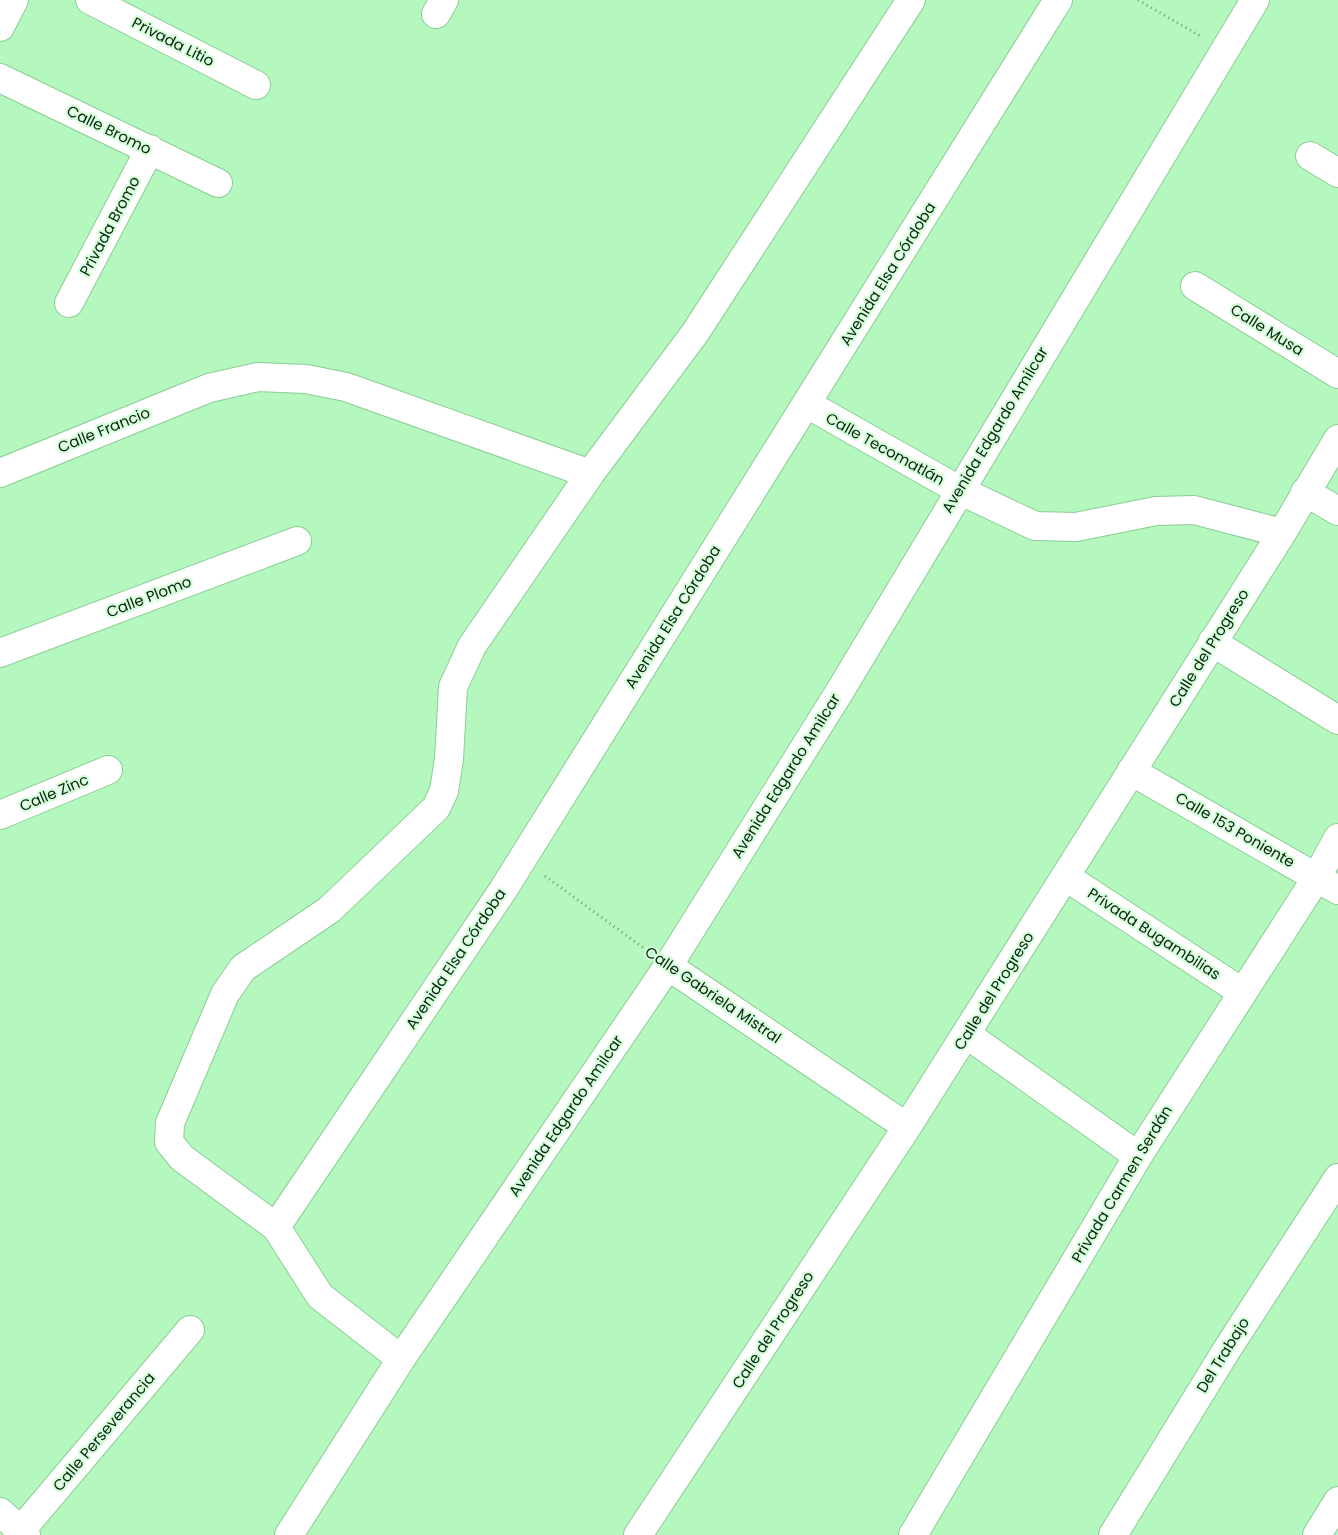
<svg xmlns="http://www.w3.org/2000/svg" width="1338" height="1535" font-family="Poppins,sans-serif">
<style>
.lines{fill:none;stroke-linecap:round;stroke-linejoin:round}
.minor-casing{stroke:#8bcd95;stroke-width:30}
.path{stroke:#6b9d73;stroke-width:3;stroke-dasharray:1 4;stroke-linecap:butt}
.minor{stroke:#fff;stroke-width:28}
.labels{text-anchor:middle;stroke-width:4.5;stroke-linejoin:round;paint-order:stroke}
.street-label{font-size:15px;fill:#09240f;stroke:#d6fedb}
</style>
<rect width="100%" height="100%" fill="#b5f8bf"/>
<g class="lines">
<defs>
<path id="minor" d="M90,0L256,85
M436,14L444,0
M0,27L14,0
M0,78L218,183
M1310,156L1338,173
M1195,286L1338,374
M69,303L150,149
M807,404L959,490L1035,526L1076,527L1156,511L1194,510L1282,533
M0,473L209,388L258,377L306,379L346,387L590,474
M1305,492L1338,511
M1212,642L1338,720
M0,653L297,541
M1131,771L1338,890
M0,815L108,770
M1066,877L1242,992
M668,966L907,1127
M966,1034L1138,1156
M276,1227L503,890L1058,0
M401,1359L320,1296L276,1227L182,1158L169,1142L170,1123L225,994L243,968L329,910L436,808L444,791L449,759L453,687L472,646L590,474L695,333L911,0
M0,1512L26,1535
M17,1535L190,1330
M289,1535L401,1359L668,966L840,691L1255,0
M638,1535L907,1127L1282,533L1338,439
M913,1535L1138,1156L1317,877L1338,838
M1113,1535L1226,1351L1338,1178
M1317,1535L1338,1501"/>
</defs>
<use href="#minor" class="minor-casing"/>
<path class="path" d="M1138,0L1202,37
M545,876L645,949"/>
<use href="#minor" class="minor"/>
</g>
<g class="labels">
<g class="street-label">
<text transform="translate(173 42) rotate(27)" y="5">Privada Litio</text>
<text transform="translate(109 130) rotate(26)" y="5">Calle Bromo</text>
<text transform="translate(110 226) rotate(-62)" y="5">Privada Bromo</text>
<text transform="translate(888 274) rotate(-58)" y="5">Avenida Elsa Córdoba</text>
<text transform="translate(1267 330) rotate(32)" y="5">Calle Musa</text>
<text transform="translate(104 430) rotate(-22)" y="5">Calle Francio</text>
<text transform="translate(995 430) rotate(-59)" y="5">Avenida Edgardo Amilcar</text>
<text transform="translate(885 449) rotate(29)" y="5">Calle Tecomatlán</text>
<text transform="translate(149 597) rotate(-21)" y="5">Calle Plomo</text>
<text transform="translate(673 617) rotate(-58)" y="5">Avenida Elsa Córdoba</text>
<text transform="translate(1209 648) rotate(-58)" y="5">Calle del Progreso</text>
<text transform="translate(786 776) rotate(-58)" y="5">Avenida Edgardo Amilcar</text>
<text transform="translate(54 793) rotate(-23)" y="5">Calle Zinc</text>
<text transform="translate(1235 830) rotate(30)" y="5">Calle 153 Poniente</text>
<text transform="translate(1154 934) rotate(33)" y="5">Privada Bugambilias</text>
<text transform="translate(456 959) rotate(-56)" y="5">Avenida Elsa Córdoba</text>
<text transform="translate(994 991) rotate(-58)" y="5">Calle del Progreso</text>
<text transform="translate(713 995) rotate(34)" y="5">Calle Gabriela Mistral</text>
<text transform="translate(566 1116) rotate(-56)" y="5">Avenida Edgardo Amilcar</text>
<text transform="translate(1122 1184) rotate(-59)" y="5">Privada Carmen Serdán</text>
<text transform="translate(773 1330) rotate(-57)" y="5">Calle del Progreso</text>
<text transform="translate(1223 1355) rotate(-58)" y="5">Del Trabajo</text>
<text transform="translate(104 1432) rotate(-50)" y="5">Calle Perseverancia</text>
</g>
</g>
</svg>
